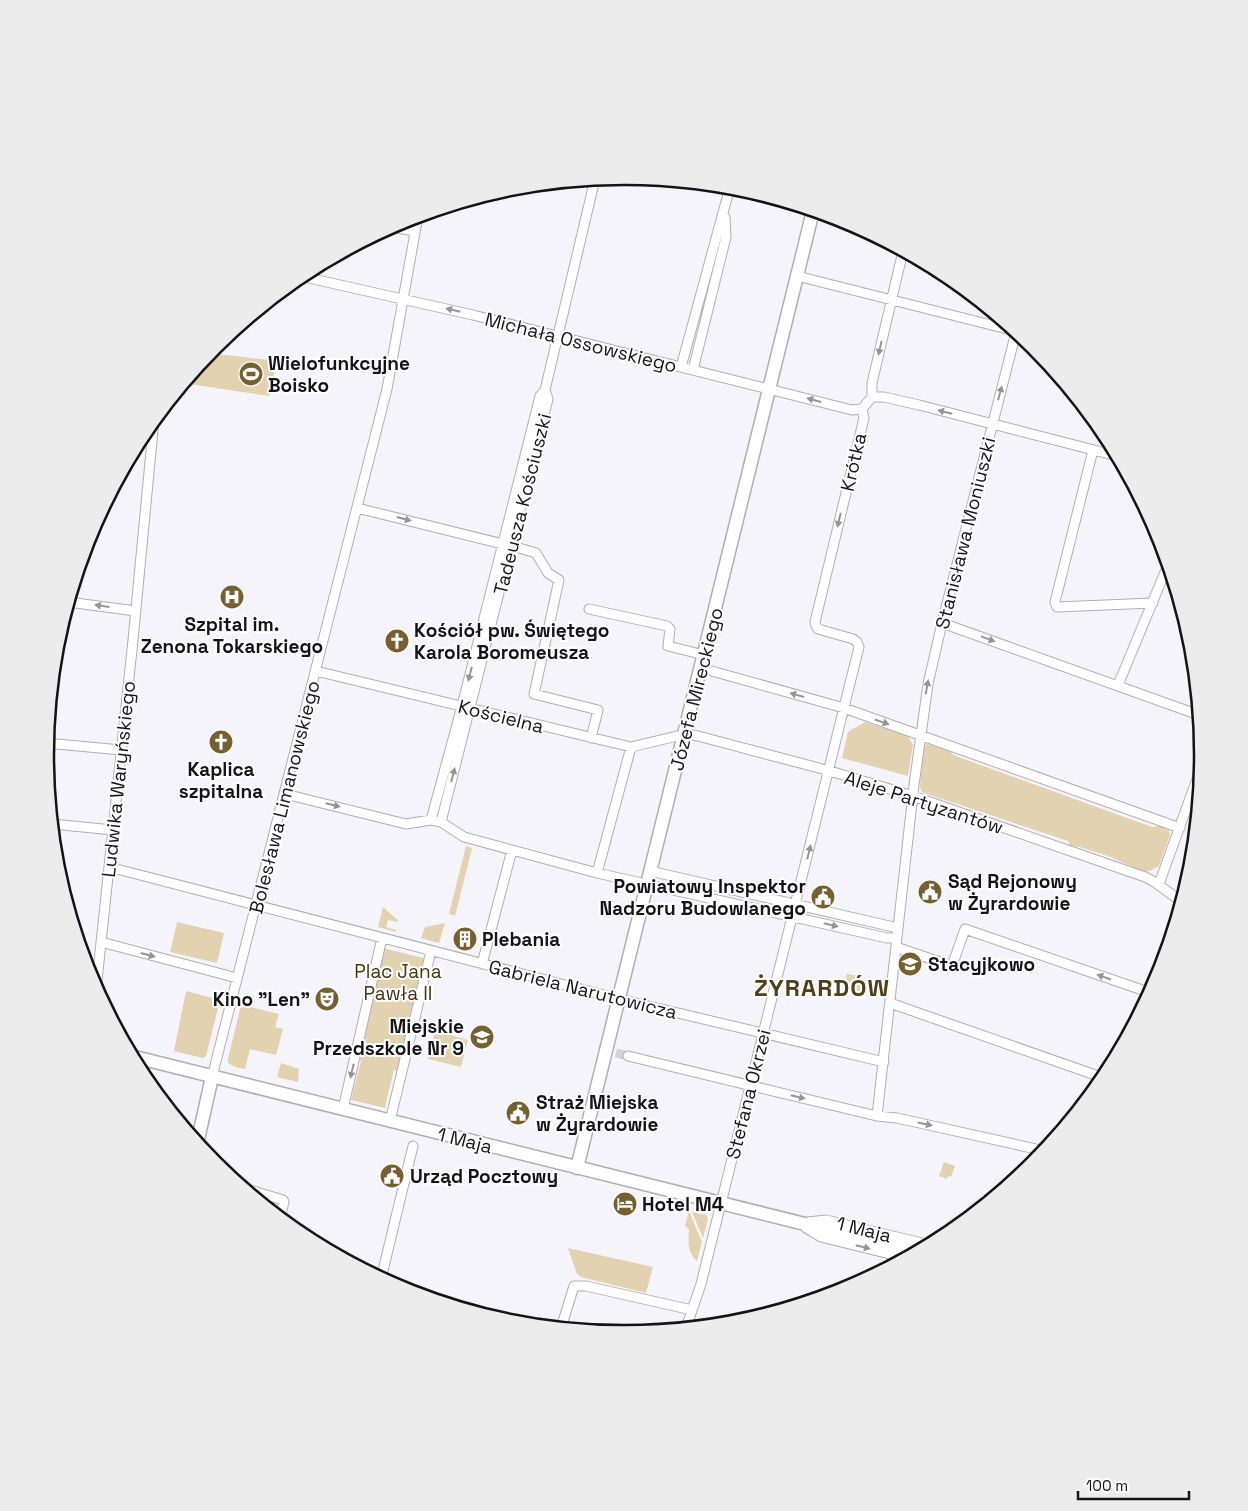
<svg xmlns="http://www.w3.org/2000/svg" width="1248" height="1511" font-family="'Space Grotesk',sans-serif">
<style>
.green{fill:#e1d3af}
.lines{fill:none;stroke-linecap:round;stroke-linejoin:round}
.street-tunnel{stroke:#d4d2d9;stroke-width:9;stroke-dasharray:9 4.5;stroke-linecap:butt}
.street-casing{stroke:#b0aeb4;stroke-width:11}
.secondary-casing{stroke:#b0aeb4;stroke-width:15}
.street{stroke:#fff;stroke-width:9}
.secondary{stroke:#fff;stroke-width:12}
.oneway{fill:#959596}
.labels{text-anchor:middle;stroke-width:4;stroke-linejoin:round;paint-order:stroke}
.street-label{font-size:19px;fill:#141316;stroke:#fff}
.poi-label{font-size:19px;font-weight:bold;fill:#141316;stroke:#fff;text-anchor:start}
.park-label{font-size:19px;fill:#43350e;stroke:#fff}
.district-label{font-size:24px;font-weight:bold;letter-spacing:1px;fill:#4f4018;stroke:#fff}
.rim{fill:none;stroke:#141316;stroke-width:2.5}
</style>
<rect width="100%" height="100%" fill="#f6f4fb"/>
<path class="green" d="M209,353L277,361L269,396L189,384L190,376Z
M865,722L908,736L913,745L908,776L842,758L848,732Z
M927,744L950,751L953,755L1152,827L1160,826L1169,831L1170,835L1159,866L1150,871L1144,872L1108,856L1080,847L1070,846L1068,841L924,793L921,791L920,786L923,747Z
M466,846L472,848L455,916L449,914Z
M383,907L398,920V922L388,920L386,927L396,930V932L378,927Z
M177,922L224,933L217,963L170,952Z
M445,923L439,943L421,938L425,927Z
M383,948L427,959L398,1074L394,1069L385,1108L351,1100L361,1061L357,1056Z
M847,974L858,976L857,981L863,982L861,992L844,987Z
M186,991L220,1000L206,1056L203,1058L174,1051Z
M241,1005L279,1014L275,1027L283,1029L276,1055L250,1049L245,1069L235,1067L228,1063V1059Z
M435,1031L468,1040L461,1067L428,1059Z
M281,1063L299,1069L298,1082L277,1077Z
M944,1162L955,1166L951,1177L948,1176L947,1179L939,1176Z
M689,1211L702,1242L697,1261C687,1252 688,1242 689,1229L685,1226Z
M692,1212L706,1215L708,1218L703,1238Z
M568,1248L653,1267L646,1293L581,1277L577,1274Z"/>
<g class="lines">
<path class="street-tunnel" d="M616,1053L628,1056"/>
<defs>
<path id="street" d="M391,227L415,231
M300,276L473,315L852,410L862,409
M797,276L1015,331
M681,367L730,187
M693,370L726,237L725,217
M872,397H884L919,405L1117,456
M1093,450L1055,602L1057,607L1153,603
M357,508L519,548L536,553L548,573L559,580L534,694L598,710L591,738
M68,602L136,611
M589,609L667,626L670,629L668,646L704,655
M942,623L1199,715
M701,668L844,708L1180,828
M316,671L631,747L685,734L698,736L830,771L913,796L1145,877L1153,881L1182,902
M1118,685L1168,565
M46,743L121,750
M285,794L406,824L431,820L441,822L464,837L597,873L887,938H897
M431,820L462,706L540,396L545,390L595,179
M441,822L548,399L545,390
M52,824L113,830
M109,867L619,999L884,1062
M650,871L898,928
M597,873L631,747
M1159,884L1202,765
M101,942L237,978
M896,947L952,966L965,929L1151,993
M482,964L512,850
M96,990L133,640L154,420
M890,1003L1104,1078
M628,1056L877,1116L897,1118L1045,1151
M212,1077L387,389L418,216
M343,1109L382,938
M877,1116L914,785L928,684L942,623L1016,332
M390,1121L431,951
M249,1193L250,1190L283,1200L284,1202L280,1218
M808,1222L826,1220L930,1245
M806,1228L821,1237L906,1258
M381,1279L413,1146
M561,1328L574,1286H586L692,1310
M686,1328L701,1284L859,647L857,642L853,639L818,629L816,626L815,622L864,418L862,409L872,397V383L903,251"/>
<path id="secondary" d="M131,1056L917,1252
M197,1144L212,1077
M577,1168L813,211"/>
</defs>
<use href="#street" class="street-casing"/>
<use href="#secondary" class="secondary-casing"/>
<use href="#street" class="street"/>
<use href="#secondary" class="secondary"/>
</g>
<defs><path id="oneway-solid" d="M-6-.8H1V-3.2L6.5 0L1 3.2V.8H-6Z" transform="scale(1.25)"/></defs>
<g class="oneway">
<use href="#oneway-solid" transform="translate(453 310) rotate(-167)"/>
<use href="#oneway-solid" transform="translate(880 348) rotate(103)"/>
<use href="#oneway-solid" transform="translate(1000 393) rotate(-75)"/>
<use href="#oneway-solid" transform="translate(814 400) rotate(-165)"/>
<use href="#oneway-solid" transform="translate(945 412) rotate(-166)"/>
<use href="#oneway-solid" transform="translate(404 519) rotate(15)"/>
<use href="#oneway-solid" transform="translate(839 520) rotate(103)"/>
<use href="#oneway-solid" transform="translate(102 606) rotate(-172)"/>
<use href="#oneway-solid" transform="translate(988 639) rotate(20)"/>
<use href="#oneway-solid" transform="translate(470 674) rotate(104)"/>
<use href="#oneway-solid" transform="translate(927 687) rotate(-80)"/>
<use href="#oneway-solid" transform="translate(797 695) rotate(-164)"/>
<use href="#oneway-solid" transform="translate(882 722) rotate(19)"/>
<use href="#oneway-solid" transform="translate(453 775) rotate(-76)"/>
<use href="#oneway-solid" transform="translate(333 805) rotate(14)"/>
<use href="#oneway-solid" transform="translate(809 852) rotate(-76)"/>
<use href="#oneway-solid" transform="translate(831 925) rotate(13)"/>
<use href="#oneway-solid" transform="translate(148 955) rotate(15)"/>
<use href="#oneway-solid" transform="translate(1104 977) rotate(-161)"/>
<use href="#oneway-solid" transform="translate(352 1071) rotate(103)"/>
<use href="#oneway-solid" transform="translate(798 1097) rotate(13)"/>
<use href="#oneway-solid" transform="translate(925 1124) rotate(12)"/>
<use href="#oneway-solid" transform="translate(863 1247) rotate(14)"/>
</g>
<defs>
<symbol id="stadium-disc" viewBox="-11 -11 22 22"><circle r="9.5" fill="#74612f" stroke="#fff"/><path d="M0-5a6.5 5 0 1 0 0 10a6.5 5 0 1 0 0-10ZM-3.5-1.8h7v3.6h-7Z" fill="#fff"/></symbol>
<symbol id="hospital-disc" viewBox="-11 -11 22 22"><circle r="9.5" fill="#74612f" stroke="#fff"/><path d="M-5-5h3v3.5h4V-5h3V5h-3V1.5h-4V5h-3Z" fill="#fff"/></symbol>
<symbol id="church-disc" viewBox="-11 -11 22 22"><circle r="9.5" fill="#74612f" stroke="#fff"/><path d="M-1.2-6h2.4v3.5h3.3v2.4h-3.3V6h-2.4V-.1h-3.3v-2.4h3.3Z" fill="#fff"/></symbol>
<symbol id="civic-disc" viewBox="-11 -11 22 22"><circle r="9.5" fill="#74612f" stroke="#fff"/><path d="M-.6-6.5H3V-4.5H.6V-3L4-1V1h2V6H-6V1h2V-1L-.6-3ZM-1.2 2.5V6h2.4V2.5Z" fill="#fff"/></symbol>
<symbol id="building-disc" viewBox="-11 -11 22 22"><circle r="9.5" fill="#74612f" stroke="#fff"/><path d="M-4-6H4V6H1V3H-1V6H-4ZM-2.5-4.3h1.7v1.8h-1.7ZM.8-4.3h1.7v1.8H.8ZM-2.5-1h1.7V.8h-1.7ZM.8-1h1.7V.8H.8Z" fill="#fff"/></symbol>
<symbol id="school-disc" viewBox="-11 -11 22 22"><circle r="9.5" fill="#74612f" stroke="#fff"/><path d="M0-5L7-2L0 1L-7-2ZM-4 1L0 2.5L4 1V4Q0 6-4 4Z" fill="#fff"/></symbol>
<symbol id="theatre-disc" viewBox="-11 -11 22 22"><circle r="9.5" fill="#74612f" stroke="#fff"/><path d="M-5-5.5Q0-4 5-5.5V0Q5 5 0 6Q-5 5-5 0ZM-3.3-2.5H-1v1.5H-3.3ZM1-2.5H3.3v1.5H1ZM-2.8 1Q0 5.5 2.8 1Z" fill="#fff"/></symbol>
<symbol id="hotel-disc" viewBox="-11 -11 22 22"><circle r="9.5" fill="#74612f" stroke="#fff"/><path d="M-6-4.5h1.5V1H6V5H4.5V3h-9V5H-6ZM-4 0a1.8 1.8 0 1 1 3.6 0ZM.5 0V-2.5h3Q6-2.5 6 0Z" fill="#fff"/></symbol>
</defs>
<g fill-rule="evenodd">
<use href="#stadium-disc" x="237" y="360" width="28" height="28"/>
<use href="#hospital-disc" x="218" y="583" width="28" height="28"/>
<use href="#church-disc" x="383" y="627" width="28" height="28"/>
<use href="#church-disc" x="207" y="728" width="28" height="28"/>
<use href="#civic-disc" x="916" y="878" width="28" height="28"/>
<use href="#civic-disc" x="809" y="883" width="28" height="28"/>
<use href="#building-disc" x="451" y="925" width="28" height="28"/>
<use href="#school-disc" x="896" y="950" width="28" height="28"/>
<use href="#theatre-disc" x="313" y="985" width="28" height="28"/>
<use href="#school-disc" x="468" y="1023" width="28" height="28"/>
<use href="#civic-disc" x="504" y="1099" width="28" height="28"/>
<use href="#civic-disc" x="378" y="1162" width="28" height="28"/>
<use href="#hotel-disc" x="611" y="1190" width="28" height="28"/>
</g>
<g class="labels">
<g class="street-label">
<text transform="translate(581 342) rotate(14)" y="7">Michała Ossowskiego</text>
<text transform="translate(853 462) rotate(-77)" y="7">Krótka</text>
<text transform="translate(522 504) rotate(-76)" y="7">Tadeusza Kościuszki</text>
<text transform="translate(965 533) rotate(-76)" y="7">Stanisława Moniuszki</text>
<text transform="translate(696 689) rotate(-76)" y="7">Józefa Mireckiego</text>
<text transform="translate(501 716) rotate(14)" y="7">Kościelna</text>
<text transform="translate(118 779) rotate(-84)" y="7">Ludwika Waryńskiego</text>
<text transform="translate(284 797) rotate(-76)" y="7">Bolesława Limanowskiego</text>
<text transform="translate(924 802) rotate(18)" y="7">Aleje Partyzantów</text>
<text transform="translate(583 989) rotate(14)" y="7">Gabriela Narutowicza</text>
<text transform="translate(748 1094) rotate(-76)" y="7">Stefana Okrzei</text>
<text transform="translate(465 1140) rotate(14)" y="7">1 Maja</text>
<text transform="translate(864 1229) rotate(14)" y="7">1 Maja</text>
</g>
<g class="poi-label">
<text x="268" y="370">Wielofunkcyjne<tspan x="268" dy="22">Boisko</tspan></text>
<text x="232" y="631" text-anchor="middle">Szpital im.<tspan x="232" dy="22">Zenona Tokarskiego</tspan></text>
<text x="414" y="637">Kościół pw. Świętego<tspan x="414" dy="22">Karola Boromeusza</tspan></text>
<text x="221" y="776" text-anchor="middle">Kaplica<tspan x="221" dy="22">szpitalna</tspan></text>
<text x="948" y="888">Sąd Rejonowy<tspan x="948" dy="22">w Żyrardowie</tspan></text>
<text x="806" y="893" text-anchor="end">Powiatowy Inspektor<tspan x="806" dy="22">Nadzoru Budowlanego</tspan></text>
<text x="482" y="946">Plebania</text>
<text x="928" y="971">Stacyjkowo</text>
<text x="310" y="1006" text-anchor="end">Kino "Len"</text>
<text x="464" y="1033" text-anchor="end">Miejskie<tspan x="464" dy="22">Przedszkole Nr 9</tspan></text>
<text x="536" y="1109">Straż Miejska<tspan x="536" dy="22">w Żyrardowie</tspan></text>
<text x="410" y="1183">Urząd Pocztowy</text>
<text x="642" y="1211">Hotel M4</text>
</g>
<g class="park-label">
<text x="398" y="978">Plac Jana<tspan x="398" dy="22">Pawła II</tspan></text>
</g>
<g class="district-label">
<text x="822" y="996">ŻYRARDÓW</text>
</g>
</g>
<path d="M0 0H1248V1511H0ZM54 755a570 570 0 1 1 1140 0a570 570 0 1 1-1140 0Z" fill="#ececec" fill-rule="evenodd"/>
<path class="rim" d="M54 755a570 570 0 1 1 1140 0a570 570 0 1 1-1140 0Z"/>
<path d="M1078 1491v8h111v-8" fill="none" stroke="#141316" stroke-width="2.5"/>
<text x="1086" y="1491" font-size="15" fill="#141316" stroke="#ffffff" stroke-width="4" paint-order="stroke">100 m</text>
</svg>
